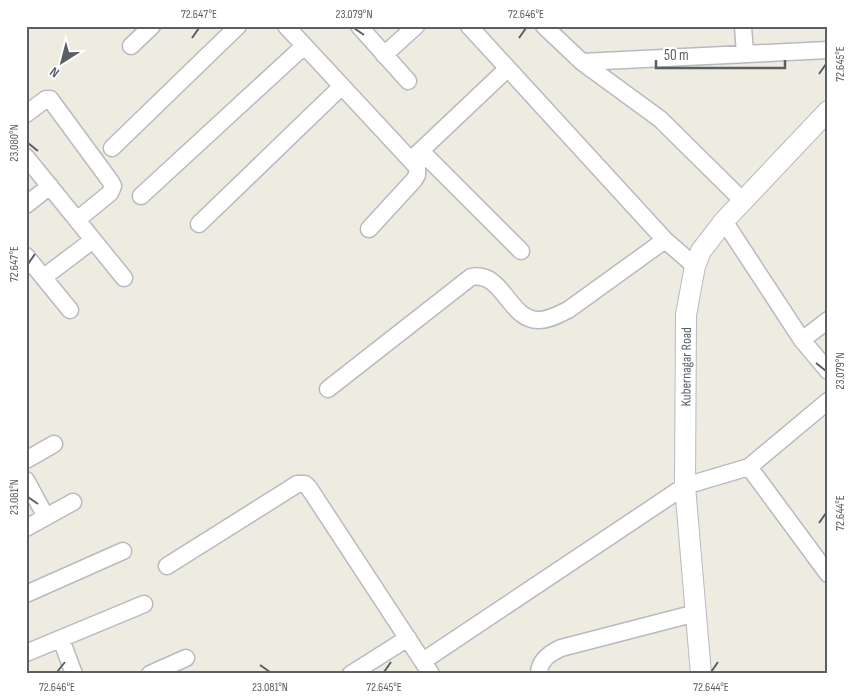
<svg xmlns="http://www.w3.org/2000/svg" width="854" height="700" font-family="'Sofia Sans Condensed',sans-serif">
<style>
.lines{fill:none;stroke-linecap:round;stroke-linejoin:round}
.minor-casing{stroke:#b7babf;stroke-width:19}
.tertiary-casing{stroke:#b7babf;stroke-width:22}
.minor{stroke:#fff;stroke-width:16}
.tertiary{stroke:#fff;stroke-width:20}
.ticks{fill:none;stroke:#5a5f64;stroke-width:2}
.labels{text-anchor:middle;stroke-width:4.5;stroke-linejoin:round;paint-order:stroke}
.street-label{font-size:14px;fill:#5a5f64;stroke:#fff}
.neatline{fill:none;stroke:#5a5f64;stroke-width:2}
.ticks-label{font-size:12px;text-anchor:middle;fill:#5a5f64}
</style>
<rect width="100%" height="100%" fill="#eeebe1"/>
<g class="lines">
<defs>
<path id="minor" d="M286,26L417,167V175L414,180L369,229
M359,26L408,81
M469,26L665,240L695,266
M544,26L582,62L660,119L743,201
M743,26L745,54
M131,46L152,26
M384,55L416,26
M582,62L828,50
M26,114L46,99H50L111,182L113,186L110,193L77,220
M112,148L238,26
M421,151L521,251
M26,157L124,278
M413,158L507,69
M141,196L304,46
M26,205L50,186
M724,221L802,340L828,371
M199,224L342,86
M26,256L70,310
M44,277L93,240
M802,340L828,320
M328,389L471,277C503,270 509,321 539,320C550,320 559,314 568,310L665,240
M828,401L749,467L828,574
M26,460L54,444
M26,480L46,517
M26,528L73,502
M167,566L291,488L297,484H305L309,488L431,674
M26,594L123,551
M61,639L74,674
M26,653L144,604
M423,661L685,486L749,467
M150,674L186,658
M351,674L408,638
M539,674C539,660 550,653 561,648L696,613"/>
<g id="tertiary">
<path id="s1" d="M701,674L685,486L686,315L695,266L701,251L724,221L828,111"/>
</g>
</defs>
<use href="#minor" class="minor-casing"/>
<use href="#tertiary" class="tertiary-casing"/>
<use href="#minor" class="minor"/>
<use href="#tertiary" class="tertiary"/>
</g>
<path class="ticks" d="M354,28L364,35M192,38L199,28M519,38L526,28M819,74L826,64M28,143L38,151M28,264L35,254M816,363L826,371M28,497L38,504M819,523L826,513M260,665L270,672M57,672L65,662M384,672L391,662M711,672L718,662"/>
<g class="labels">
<g class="street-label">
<text dy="5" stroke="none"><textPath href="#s1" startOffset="308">Kubernagar Road</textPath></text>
</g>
</g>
<rect width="854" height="700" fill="none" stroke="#ffffff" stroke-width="55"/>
<g transform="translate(62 62) rotate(216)" stroke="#ffffff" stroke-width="4" paint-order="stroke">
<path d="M0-4L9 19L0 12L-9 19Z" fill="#5a5f64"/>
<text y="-8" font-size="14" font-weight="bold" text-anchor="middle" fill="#5a5f64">N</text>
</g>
<path d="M656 60v8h129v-8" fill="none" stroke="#5a5f64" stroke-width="2.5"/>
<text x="664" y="60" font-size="15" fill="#5a5f64" stroke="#ffffff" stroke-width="4" paint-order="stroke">50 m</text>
<rect x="28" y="28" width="798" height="644" class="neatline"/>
<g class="ticks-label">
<text x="199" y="18">72.647°E</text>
<text x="354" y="18">23.079°N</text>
<text x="526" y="18">72.646°E</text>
<text transform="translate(840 64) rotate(-90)" y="4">72.645°E</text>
<text transform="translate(14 143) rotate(-90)" y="4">23.080°N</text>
<text transform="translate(14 264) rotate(-90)" y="4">72.647°E</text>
<text transform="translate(840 371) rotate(-90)" y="4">23.079°N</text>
<text transform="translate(14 497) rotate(-90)" y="4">23.081°N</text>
<text transform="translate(840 513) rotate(-90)" y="4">72.644°E</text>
<text x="57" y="691">72.646°E</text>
<text x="270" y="691">23.081°N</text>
<text x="384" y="691">72.645°E</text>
<text x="711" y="691">72.644°E</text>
</g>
</svg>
